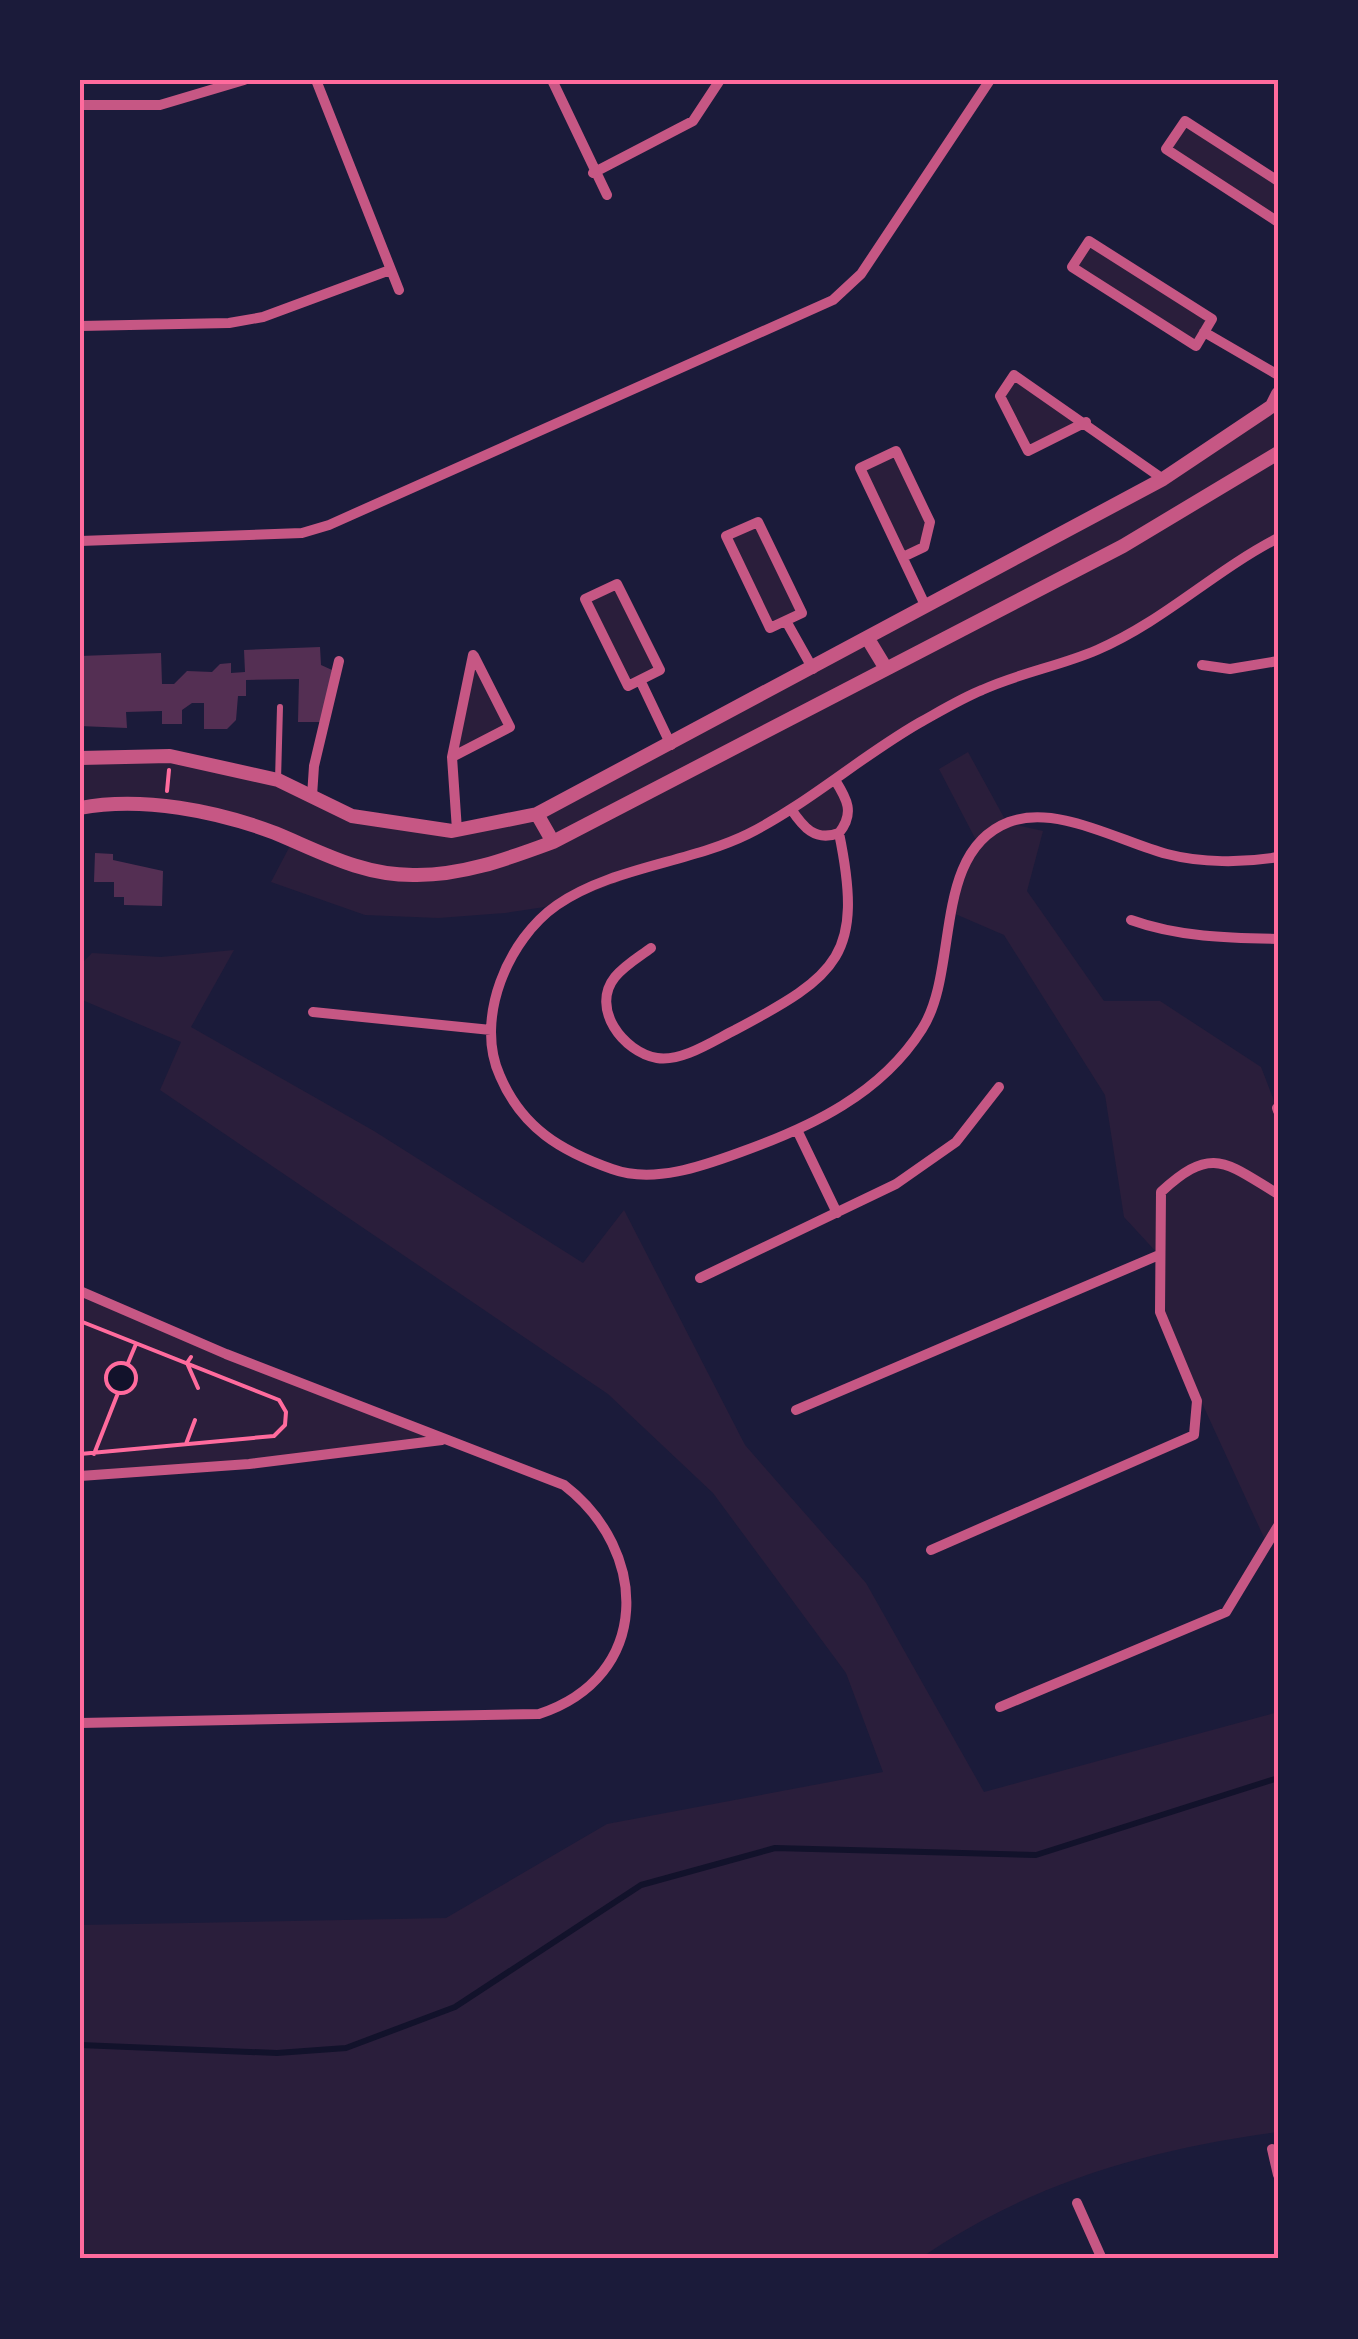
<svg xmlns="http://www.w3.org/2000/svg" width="1358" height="2339" font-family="Montserrat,sans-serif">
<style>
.green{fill:#2a1e3b}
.water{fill:#12122b}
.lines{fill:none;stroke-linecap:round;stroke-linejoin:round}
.stream{stroke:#12122b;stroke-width:6}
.building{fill:#542f53}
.path{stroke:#ff6b9d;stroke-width:4}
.service{stroke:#c65784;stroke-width:6}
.minor{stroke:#c65784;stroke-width:10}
.tertiary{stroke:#c65784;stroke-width:14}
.neatline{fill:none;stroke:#ff6b9d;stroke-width:4}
</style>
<rect width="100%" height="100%" fill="#1b1b3a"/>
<path class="green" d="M1185,121L1278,181V222L1166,149Z
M1089,241L1212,319L1195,346L1072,267Z
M1014,375L1086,422L1028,451L1000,396Z
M1278,394V538L1166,615L1095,651L983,689L836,780L848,802L844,827L825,837L791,809L747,834L558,905L505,913L438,918L365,915L271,882L292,842L181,809L80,808V758L170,756L278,780L352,816L452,831L537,814L1163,479Z
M896,451L930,522L924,547L903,557L860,468Z
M758,522L802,613L770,628L726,536Z
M617,584L660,670L628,686L585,599Z
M473,655L510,727L452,757Z
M968,752L1007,823L1043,831L1027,891L1104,1001H1160L1261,1067L1278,1111V1526L1266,1542L1160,1312L1159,1255L1124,1217L1105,1095L1004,935L953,913L977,842L939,769Z
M234,950L191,1027L374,1131L583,1263L624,1210L745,1445L866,1583L984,1792L1278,1712V2132C1146,2150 1030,2183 919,2259H80V1925L446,1918L607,1824L883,1772L846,1673L713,1493L608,1394L160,1090L181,1042L80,999V965L92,953L161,957Z
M80,1291L446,1439L80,1476Z"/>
<path class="water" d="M106 1378a15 15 0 1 1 30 0a15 15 0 1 1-30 0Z"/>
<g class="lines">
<path class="stream" d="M80,2045L277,2053L346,2048L455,2007L641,1885L775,1848L1036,1855L1278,1778"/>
</g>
<path class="building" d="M320,647L321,665L332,670L321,722H298L299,679L246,680V696H238L236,720L227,729H204V703H192L182,710V724H162V711L126,712L127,728L80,726V656L161,653L162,684H174L187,671L212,672L220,664L231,663V673L245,672L244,650Z
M95,853L113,854V860L163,871L162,906L124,905V897H114V882H94Z"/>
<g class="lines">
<path class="path" d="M167,791L169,770
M80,1321L279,1400L286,1412L285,1425L274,1436L80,1454
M191,1357L187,1363L198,1388
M106 1378a15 15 0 1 1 30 0a15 15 0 1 1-30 0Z
M128,1363L136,1344
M186,1444L195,1420
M94,1454L118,1393"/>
<path class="service" d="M278,780L280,707"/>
<path class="minor" d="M316,80L399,290
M552,80L607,195
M80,105H160L244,80
M593,173L693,121L720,80
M1278,181L1185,121L1166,149L1278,222
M1089,241L1212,319L1196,346L1072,267Z
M80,326L229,323L263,317L390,270
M1204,332L1278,375
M1086,422L1028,451L1000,396L1014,375L1163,479
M758,522L802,613L770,628L726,536Z
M1278,538C1214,571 1164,621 1097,650C1060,666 1019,673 982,690C960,699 939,712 919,723C860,757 809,803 748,834C689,863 612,867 557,905C508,939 474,1019 500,1076C522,1128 561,1151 612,1169C653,1184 703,1166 741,1152C811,1127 881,1094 922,1029C960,970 931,852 1009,822C1057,804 1121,842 1167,854C1201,863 1243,863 1278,857
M80,541L302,533L329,525L833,300L861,274L990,80
M903,557L924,547L930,522L896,451L860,468L926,607
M617,584L660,670L628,686L585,599Z
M786,621L813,669
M1202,665L1230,669L1278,661
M640,680L671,745
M452,757L510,727L474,656
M312,796L314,766L339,661
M791,809C803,827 815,842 839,833C855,813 847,799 835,780
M457,830L452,757L473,655
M1131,920C1178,937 1228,938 1278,939
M651,948C639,957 625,965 615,977C590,1008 623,1052 657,1058C682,1062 713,1041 735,1030C839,975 864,955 839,833
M313,1012L491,1030
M1277,1108L1278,1111
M797,1130L837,1213
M700,1278L896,1184L956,1142L999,1087
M80,1291L226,1354L564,1485C650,1551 652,1677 539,1714L80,1723
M796,1410L1159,1255
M80,1476L249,1464L442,1440
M931,1550L1194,1435L1197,1401L1160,1312L1161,1192C1212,1145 1225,1162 1278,1194
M1000,1707L1226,1612L1278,1526
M1272,2149L1278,2175
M1077,2203L1102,2259"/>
<path class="tertiary" d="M868,639L885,667
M80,758L170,756L278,780L352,816L452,831L537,814L1163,479L1272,406L1278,394
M80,808C142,796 217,811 275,833C321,852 361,875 413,875C462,876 507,859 553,842L1123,546L1278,453
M537,814L553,842"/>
</g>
<rect width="1358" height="2339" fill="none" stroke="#1b1b3a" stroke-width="165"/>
<rect x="82" y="82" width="1194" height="2174" class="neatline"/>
</svg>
